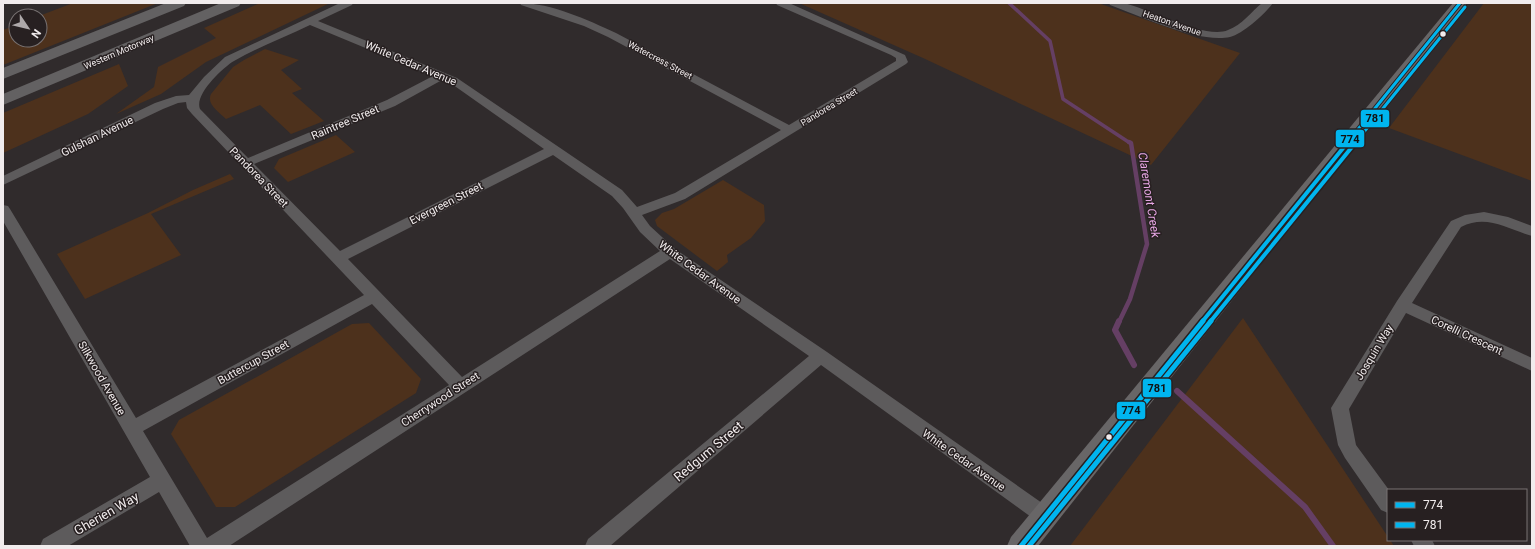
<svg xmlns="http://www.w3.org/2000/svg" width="1535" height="549" font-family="Roboto,sans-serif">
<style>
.green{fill:#4d311c}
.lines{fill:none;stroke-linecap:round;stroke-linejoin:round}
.stream-far2{stroke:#653f64;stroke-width:3.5}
.stream-far1{stroke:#653f64;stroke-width:4.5}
.stream{stroke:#653f64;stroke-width:6}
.street{fill:#5d5b5c;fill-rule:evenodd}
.secondary{fill:#686667;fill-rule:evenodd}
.highway{fill:#636162;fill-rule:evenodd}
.bus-1-far2-casing{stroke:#272021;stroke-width:5}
.bus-1-far1-casing{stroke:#272021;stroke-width:7}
.bus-1-casing{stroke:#272021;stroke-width:8}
.bus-2-far2-casing{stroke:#272021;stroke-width:5}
.bus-2-far1-casing{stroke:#272021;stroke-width:7}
.bus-2-casing{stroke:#272021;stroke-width:8}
.bus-1-far2{stroke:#00b5ef;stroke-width:3}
.bus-1-far1{stroke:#00b5ef;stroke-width:4}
.bus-1{stroke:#00b5ef;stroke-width:5}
.bus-2-far2{stroke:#00b5ef;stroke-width:3}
.bus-2-far1{stroke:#00b5ef;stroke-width:4}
.bus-2{stroke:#00b5ef;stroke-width:5}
.bus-dot{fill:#f1eced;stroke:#272021;stroke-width:1.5}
.labels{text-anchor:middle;stroke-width:3;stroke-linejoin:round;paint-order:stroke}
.far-street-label{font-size:9px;fill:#f1eced;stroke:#272021}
.street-label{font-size:11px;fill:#f1eced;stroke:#272021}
.water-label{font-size:12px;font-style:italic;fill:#e7a6e4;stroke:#272021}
.near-street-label{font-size:13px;fill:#f1eced;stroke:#272021}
.line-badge{stroke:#272021;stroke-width:1.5}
.pale-badge-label{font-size:11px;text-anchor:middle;font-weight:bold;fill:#111}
</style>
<rect width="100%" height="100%" fill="#302b2c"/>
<path class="green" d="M73,3H158L3,65V30L16,25V40H40L39,16Z
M260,3H330L206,62L161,94L116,114L154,87L158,67L216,38L204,28Z
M799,3H1098L1240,53L1151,165L923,58Z
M1484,3H1532V181L1389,128Z
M265,49L299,60L281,70L302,89L292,93L324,121L291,134L260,105L226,119C219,112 206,104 211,94L233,67L244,60Z
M119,64L128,86L88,114L3,153V113Z
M336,135L355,152L288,182L274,168L279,159Z
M230,174L234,179L151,214L181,255L85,299L57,254L148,213L193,190Z
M723,180L764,205L765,221L751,238L727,255L728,262L717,271L657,226L655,220L662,213L674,209Z
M1243,318L1388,537V540H1390L1394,546H1070Z
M369,323L421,379L416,393L235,507H216L171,434L179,420L352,324Z"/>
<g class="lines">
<path class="stream-far2" d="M1009,3L1050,41L1063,99L1130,143"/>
<path class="stream-far1" d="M1119,322L1130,299L1147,244L1131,143L1129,142"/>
<path class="stream" d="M1119,321L1115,330L1134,365
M1177,391L1305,507L1333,546"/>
<path class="street" d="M340,3H353L352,5L318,21L457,78L622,190L637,207L675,193L781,130L608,37L584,26L521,5L520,3C551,3 588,20 616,33L789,125L896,61V58L891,55L777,5L776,3H789L905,55L908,62L906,64L685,199L642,215L650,226L675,249L827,352L1052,510L1055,516L1052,522L1045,525L1038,522L821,365L610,546H585L588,539L809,356L670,259L229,546H190L159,492L68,546H40L43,539L150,477L3,221V205L8,206L10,209L136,418L364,295L192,114L187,108L186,102L178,103L163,109L3,185V176L155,103L176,96L189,95L204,77L225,57ZM310,25L433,76L387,100L248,158L200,109C194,95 222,68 234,61C258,47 285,37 310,25ZM442,80L449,82L544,149L340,251L254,164L395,106ZM553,155L612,196L623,208L640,232L660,251L462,377L348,259ZM372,304L449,385L207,538L143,431Z
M1109,3C1114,3 1120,2 1124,3C1149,9 1206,40 1228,30C1242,25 1251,12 1262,3H1273C1265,14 1243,34 1230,37C1200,44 1140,16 1110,5Z
M1484,212L1508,217L1532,226V236C1507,229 1487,214 1461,227L1412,303L1532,358V371L1406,313L1349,409L1356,445L1389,490L1388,513L1381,510L1345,458L1338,445L1331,408L1397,301L1451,221L1465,215Z
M1411,540H1432L1435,546H1414Z"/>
<path class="secondary" d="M1453,3H1467L1038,546H1007L1011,537Z"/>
<path class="highway" d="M166,3H186L184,6L3,79V68Z
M221,3H241L239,6L3,105V94Z"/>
<defs>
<path id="bus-1-far2" d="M1347,143L1460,3"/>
<path id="bus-1-far1" d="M1202,322L1348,142"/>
<path id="bus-1" d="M1021,546L1203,321"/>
<path id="bus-2-far2" d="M1355,143L1465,7"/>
<path id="bus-2-far1" d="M1210,322L1356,142"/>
<path id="bus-2" d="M1029,546L1211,321"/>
</defs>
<use href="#bus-1-far2" class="bus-1-far2-casing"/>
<use href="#bus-1-far1" class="bus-1-far1-casing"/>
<use href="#bus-1" class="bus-1-casing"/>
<use href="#bus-2-far2" class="bus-2-far2-casing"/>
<use href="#bus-2-far1" class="bus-2-far1-casing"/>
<use href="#bus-2" class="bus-2-casing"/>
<use href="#bus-1-far2" class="bus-1-far2"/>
<use href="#bus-1-far1" class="bus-1-far1"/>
<use href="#bus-1" class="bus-1"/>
<use href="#bus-2-far2" class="bus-2-far2"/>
<use href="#bus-2-far1" class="bus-2-far1"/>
<use href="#bus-2" class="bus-2"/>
</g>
<g class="bus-dot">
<circle cx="1443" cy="34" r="3.5"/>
<circle cx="1109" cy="437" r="3.5"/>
</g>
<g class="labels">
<g class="far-street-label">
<text transform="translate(1172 23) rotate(19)" y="3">Heaton Avenue</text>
<text transform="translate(119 52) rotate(-23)" y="3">Western Motorway</text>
<text transform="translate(660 60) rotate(28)" y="3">Watercress Street</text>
<text transform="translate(829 107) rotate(-31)" y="3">Pandorea Street</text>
</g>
<g class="street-label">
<text transform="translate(411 63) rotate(23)" y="4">White Cedar Avenue</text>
<text transform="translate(345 122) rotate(-23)" y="4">Raintree Street</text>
<text transform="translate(97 136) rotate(-26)" y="4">Gulshan Avenue</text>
<text transform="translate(259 177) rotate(46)" y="4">Pandorea Street</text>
<text transform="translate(446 203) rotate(-27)" y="4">Evergreen Street</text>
<text transform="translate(700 272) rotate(36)" y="4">White Cedar Avenue</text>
<text transform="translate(1467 335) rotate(25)" y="4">Corelli Crescent</text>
<text transform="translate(1374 352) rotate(-59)" y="4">Josquin Way</text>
<text transform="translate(253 362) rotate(-29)" y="4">Buttercup Street</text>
<text transform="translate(102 378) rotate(60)" y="4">Silkwood Avenue</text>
<text transform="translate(440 399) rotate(-33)" y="4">Cherrywood Street</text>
<text transform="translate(964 460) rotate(35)" y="4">White Cedar Avenue</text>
</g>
<g class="water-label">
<text transform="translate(1149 195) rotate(81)" y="4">Claremont Creek</text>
</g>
<g class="near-street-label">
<text transform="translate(708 451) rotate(-40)" y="5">Redgum Street</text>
<text transform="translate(106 513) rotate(-30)" y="5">Gherien Way</text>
</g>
</g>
<g class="line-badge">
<rect x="1360" y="109" width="30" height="19" rx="4" fill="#00b5ef"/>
<rect x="1335" y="129" width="30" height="19" rx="4" fill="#00b5ef"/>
<rect x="1142" y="378" width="30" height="20" rx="4" fill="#00b5ef"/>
<rect x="1116" y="401" width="30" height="19" rx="4" fill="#00b5ef"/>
</g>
<g class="pale-badge-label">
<text x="1375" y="122">781</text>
<text x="1350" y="143">774</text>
<text x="1157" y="392">781</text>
<text x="1131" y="414">774</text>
</g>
<rect width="1535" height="549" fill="none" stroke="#f1eced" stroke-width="8"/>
<rect x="1387" y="489" width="140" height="52" fill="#272021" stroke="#787273"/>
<rect x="1395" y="502" width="20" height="6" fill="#00b5ef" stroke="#787273"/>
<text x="1423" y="509" font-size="12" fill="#f1eced">774</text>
<rect x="1395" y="522" width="20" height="6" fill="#00b5ef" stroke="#787273"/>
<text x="1423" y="529" font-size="12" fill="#f1eced">781</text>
<g transform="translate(28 28) rotate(125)"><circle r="19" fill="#272021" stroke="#787273"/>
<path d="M0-3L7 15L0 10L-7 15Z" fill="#ada8a9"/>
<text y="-6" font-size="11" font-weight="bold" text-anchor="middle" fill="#f1eced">N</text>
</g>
</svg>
